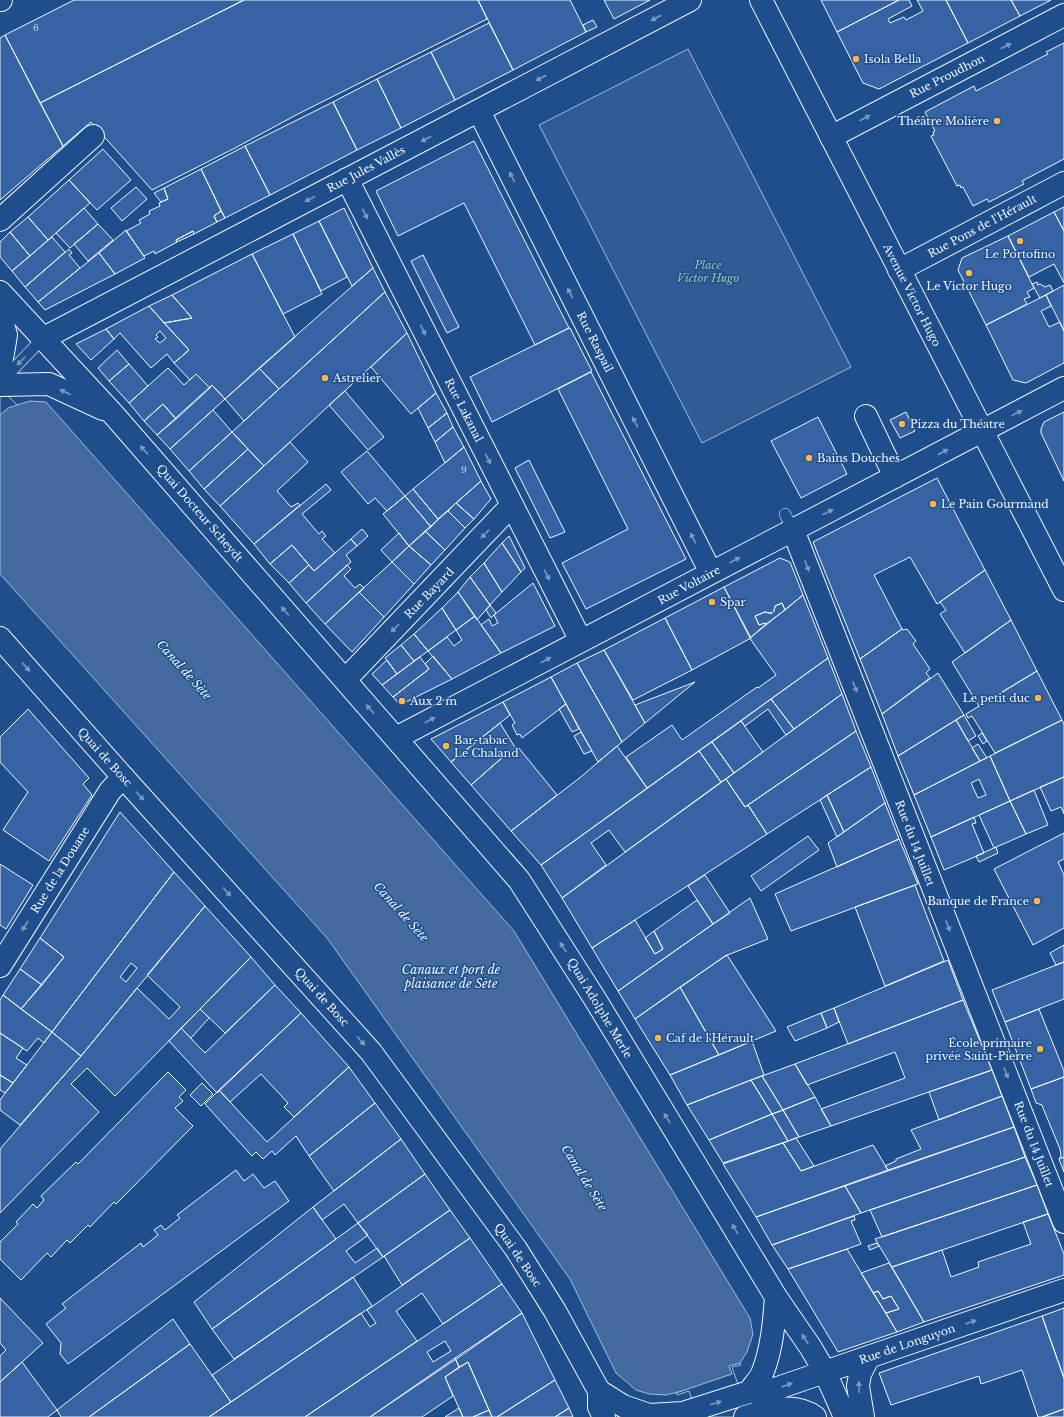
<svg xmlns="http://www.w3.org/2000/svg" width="1064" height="1417" font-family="'Libre Baskerville',serif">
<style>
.built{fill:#305b95;stroke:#a8bbd7}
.water{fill:#446ba0;stroke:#a8bbd7}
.pier{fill:#1f4e8c;stroke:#a8bbd7}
.building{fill:#3563a3;stroke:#f2f6ff;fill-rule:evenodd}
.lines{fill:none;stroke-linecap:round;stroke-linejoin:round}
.service-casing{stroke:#f2f6ff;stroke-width:12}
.minor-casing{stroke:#f2f6ff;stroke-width:24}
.tertiary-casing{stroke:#f2f6ff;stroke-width:24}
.secondary-casing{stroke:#f2f6ff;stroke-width:24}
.service{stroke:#1f4e8c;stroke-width:11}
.minor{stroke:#1f4e8c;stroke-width:22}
.tertiary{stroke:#1f4e8c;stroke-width:22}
.secondary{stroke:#1f4e8c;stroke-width:22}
.oneway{fill:#7e9ac0}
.poi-dot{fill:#ffb74d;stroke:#1f4e8c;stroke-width:1.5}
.labels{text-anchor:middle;stroke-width:3;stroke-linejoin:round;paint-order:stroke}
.number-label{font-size:9px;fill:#c3d1e8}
.poi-label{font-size:11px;fill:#f2f6ff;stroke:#1f4e8c;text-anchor:start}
.street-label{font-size:11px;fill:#f2f6ff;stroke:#1f4e8c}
.park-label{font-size:11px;font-style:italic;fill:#97c8a6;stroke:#1f4e8c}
.water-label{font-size:12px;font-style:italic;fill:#f2f6ff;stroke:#1f4e8c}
</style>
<rect width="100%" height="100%" fill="#1f4e8c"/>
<path class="built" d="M688,49L851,367L702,443L539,125Z"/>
<path class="water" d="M0,388L17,405L30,401L46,402L514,931L750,1318L753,1334L747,1352L740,1363L730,1366L732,1374L690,1389L666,1395L649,1394L636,1390L616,1373L570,1279L327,938L0,574Z"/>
<path class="pier" d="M0,388L17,405L8,408L0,415Z
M740,1363L741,1365L732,1367L749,1417H698L689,1391L677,1395L676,1393L732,1374L729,1366Z"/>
<path class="building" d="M74,0H244L40,103L5,35Z
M244,0H478L487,19L298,114L235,148L152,190L91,122L63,146L40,103Z
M478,0H570L586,32L513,70Z
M604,0H650L614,19Z
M821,0H899L837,32Z
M899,0H909L912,6L888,19L890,23L904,17L906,20L923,11L917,0H946L968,43L879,89L863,83L837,32Z
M946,0H1011L1020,16L968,43Z
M1011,0H1051L1020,16Z
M593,20L597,27L586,32L583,25Z
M489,23L513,70L455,100L431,52Z
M5,35L63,146L0,200V38Z
M1064,43V159L1022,181L1024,184L989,202L987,199L973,206L963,187L961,188L960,185L957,186L931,136L934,135L933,132L935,131L925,112L974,86L976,91L1048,54L1046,52Z
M431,52L455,100L401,128L377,79Z
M377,79L401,128L357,150L333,102Z
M333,102L357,150L270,195L245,146Z
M474,141L569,328L535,345L464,203L398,236L376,191Z
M245,146L270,195L225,218L201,169Z
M103,149L131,180L97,210L69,180Z
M201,169L221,211L214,216L217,222L194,234L193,231L176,240L177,242L155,254L154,251L144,256L126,231L141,223L139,220L150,214L149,211L160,206L159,203L168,199L164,188Z
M69,180L90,203L48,240L28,217Z
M136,187L147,199L122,221L111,208Z
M164,188L168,199L161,202L154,193Z
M1064,207V231L1054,212Z
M84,208L98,224L70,248L56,233Z
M344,208L373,268L352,286L319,221Z
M221,211L225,218L217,222L214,216Z
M1054,212L1064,231V283L1054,264L1029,277L1008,236Z
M28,217L48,240L30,256L10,232Z
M319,221L347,277L321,291L293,234Z
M98,224L113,240L88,261L74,244Z
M126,230L145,258L115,274L99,253Z
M193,231L194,234L177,242L176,240Z
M10,232L30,256L12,271L0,257V242Z
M293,234L322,294L283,314L252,254Z
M1008,236L1034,288L1027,292L1030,297L1024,299L1027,304L986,325L958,270L962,258Z
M52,237L65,252L25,287L12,271Z
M69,249L72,253L69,255L80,268L38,302L25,287Z
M99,253L115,274L45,310L38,302Z
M252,254L295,337L225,399L212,385L210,388L196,374L190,380L174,363L189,350L164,323L192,318L172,295Z
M423,255L459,327L447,333L411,261Z
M373,268L385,292L279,389L259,368Z
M1037,282L1038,285L1040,284L1045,287L1050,285L1053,291L1040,298L1032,284Z
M1064,285V331L1046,295Z
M385,292L407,333L264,466L232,432Z
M172,295L192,318L164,323L149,306Z
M1046,295L1051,306L1041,311L1049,327L1060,322L1064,331V363L1026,383L1013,380L986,325Z
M149,306L189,350L174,363L167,354L151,368L120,333L114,339L106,329ZM160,331L166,338L160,343L155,339L158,337L156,335Z
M569,328H570L592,371L492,422L470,377Z
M106,329L114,339L91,360L76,344Z
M407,333L436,393L411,414L371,367Z
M117,350L129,364L109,381L98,368Z
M129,364L148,386L129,403L109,381Z
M168,368L184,385L196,374L210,388L176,419L163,404L144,421L129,403Z
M259,368L279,389L244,421L225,399Z
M591,372L686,559L586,609L562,563L628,529L558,389Z
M212,385L225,399L170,449L157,435Z
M345,391L384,437L368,450L329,405Z
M436,393L447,413L428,428L418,408Z
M163,404L176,419L157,435L144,421Z
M213,410L232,432L189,471L170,449Z
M906,412L915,431L900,438L890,420Z
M1064,412V481L1041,433V429L1044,422Z
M447,413L453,427L435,442L428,428Z
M818,417L847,474L801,498L771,441Z
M453,427L464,447L445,463L435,442Z
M232,432L248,449L204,489L189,471Z
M290,442L308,462L277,491L291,507L298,503L300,505L254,544L220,506Z
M464,447L481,481L438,519L413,489Z
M248,449L264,466L220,506L204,489Z
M367,451L405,496L387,511L375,498L368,504L341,472Z
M529,460L565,532L550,538L515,468Z
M937,478L985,570L937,604L910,557L874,575L902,629L860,659L813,542Z
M481,481L491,499L474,519L456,503Z
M326,484L331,490L302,514L319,534L322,531L325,535L326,536L322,539L335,553L314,571L292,545L270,564L254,544Z
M413,489L438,519L431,527L405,496Z
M405,496L431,527L409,546L383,514Z
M456,503L474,519L465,528L448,511Z
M448,511L465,528L445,550L425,531Z
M362,529L368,536L357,546L351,539Z
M425,531L445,550L431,565L409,546Z
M399,533L409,546L392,562L381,550Z
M509,536L525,568L521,572L502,543Z
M351,539L357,546L346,555L351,562L306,603L289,583L309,565L314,571Z
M502,543L521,572L502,592L484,563Z
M292,545L309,565L289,583L270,564Z
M409,546L431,565L414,584L392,562Z
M780,558L790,562L803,595L785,610L782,603L775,606L774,611L772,613H769L765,612L755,616L759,625L765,623L766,624L750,638L724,587Z
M392,562L414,584L384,617L359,592Z
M484,563L502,592L490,605L470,577Z
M347,565L351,569L344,576L355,588L360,584L364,588L325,624L306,603Z
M985,570L1011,620L965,653L940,614L946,610L940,602Z
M470,577L490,605L477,620L458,592Z
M533,583L555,626L501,653L481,625L489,619L492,626L498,623L494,615Z
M724,587L751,638L692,670L665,618Z
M359,592L384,617L352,652L325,624Z
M458,592L475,616L456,630L442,608Z
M803,595L828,658L647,788L626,757L672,725L682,740L757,687L758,688L776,675L753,643L750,638Z
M782,603L785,610L766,624L765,623L759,625L755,616L765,612L769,613H772L774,611L775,606Z
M490,605L496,613L491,618L486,610Z
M442,608L456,630L428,651L414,634Z
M475,616L501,653L452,679L428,651L447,637L454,646L462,640L456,630Z
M665,618L692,670L633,700L604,650Z
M1011,620L1037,671L979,706L952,662Z
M902,629L903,630L907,629L916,641L913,644L930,669L926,673L930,678L882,714L860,659Z
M414,634L428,651L414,661L401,645Z
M401,645L414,661L397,674L385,658Z
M604,650L645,723L622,742L577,663Z
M433,656L452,679L400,705L393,697L429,669L425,664Z
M420,657L429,669L393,697L382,685Z
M828,658L842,694L794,729L771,699Z
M387,660L397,674L382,685L372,674Z
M577,663L622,742L598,762L551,677Z
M1037,671L1062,720L995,753L972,716L968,718L966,714Z
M938,673L964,715L898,756L882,714Z
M551,677L566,704L522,738L520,734L517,735L512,725L515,723L503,702Z
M695,682L645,723L635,705Z
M842,694L856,731L745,807L726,779Z
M771,699L794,729L786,735L768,709L745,726L741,721Z
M503,702L510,715L451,762L431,739Z
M566,704L579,729L572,732L559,709Z
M28,709L89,778L83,784L92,795L49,861L3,830L28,792L0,762V737Z
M964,715L976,736L968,741L956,720Z
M956,720L980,761L914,795L898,756Z
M1062,720L1064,724V777L1010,801L990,756Z
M741,721L763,752L734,773L712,742Z
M500,723L516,749L504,756L471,785L451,762Z
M856,731L871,767L767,834L748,805Z
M581,732L592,751L584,754L574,736Z
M982,733L987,741L983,744L978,736Z
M712,742L734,773L721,782L699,751Z
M978,744L987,758L980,761L972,748Z
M617,746L647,788L541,865L511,831L582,776Z
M518,747L557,795L511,831L471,785L504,756Z
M699,751L721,782L625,852L609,830L591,843L606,865L562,898L541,865Z
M990,756L1010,801L931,837L914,795ZM979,779L986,795L978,798L971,783Z
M871,767L885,803L844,832L827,795Z
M1064,777V814L1061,807L1051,811L1040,787Z
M726,779L745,807L748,805L767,834L592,948L562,898Z
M1034,790L1048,825L1026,834L1010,801Z
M827,795L844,832L837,837L820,800Z
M1010,801L1026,834L994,848L979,815Z
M885,803L899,839L837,867L828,843Z
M120,812L174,872L52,1032L21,1009L64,957L40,938Z
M974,817L976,823L972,824L984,853L944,870L931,837Z
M1064,833V859L1058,862L1064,875V928L1033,945L994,869Z
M808,836L819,850L761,891L751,876Z
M899,839L918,884L791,931L775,894Z
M996,847L998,853L979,862L976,856Z
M0,864L33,885L6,929L0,925Z
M174,872L205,906L81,1056L52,1032ZM131,963L137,968L126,982L120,977Z
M705,875L730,913L713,924L688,886Z
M915,885L944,961L885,986L855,907Z
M750,898L768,939L725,956L635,1019L618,991Z
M697,900L713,924L618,991L592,948L635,920L655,954L663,949L654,931Z
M205,906L251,957L115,1096L87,1068L71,1084L99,1112L0,1213V1149L81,1056L137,988L169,1019L180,1007L147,975Z
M654,931L663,949L655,954L645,938Z
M40,938L64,957L42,985L20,969Z
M1064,945V962L1056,965L1050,953Z
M727,955L776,1031L719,1055L680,987Z
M251,957L275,985L225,1033L200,1009Z
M948,960L963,1000L848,1044L834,1008Z
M1064,962V999L1005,1022L992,990Z
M20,969L42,985L21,1009L3,995Z
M275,985L301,1013L217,1093L169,1041L181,1028L205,1053Z
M680,987L719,1055L670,1075L635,1019Z
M3,995L52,1032L44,1043L38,1038L27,1051L0,1033V1000Z
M963,1000L992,1070L831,1126L821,1109L905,1078L895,1052L807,1085L795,1064Z
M834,1008L839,1022L827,1028L821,1013Z
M200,1009L209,1018L191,1038L181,1028Z
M1039,1009L1064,1071V1077L1031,1089L1005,1022Z
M301,1013L349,1067L294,1117L284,1107L288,1103L261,1074L230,1102L219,1090Z
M821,1013L827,1028L795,1041L787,1027Z
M52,1032L81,1056L20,1125L0,1110V1100Z
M0,1033L23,1048L16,1058L27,1065L13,1083L0,1075Z
M752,1041L764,1075L687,1105L670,1075Z
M795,1064L815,1097L783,1110L762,1076Z
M349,1067L375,1103L309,1156L296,1136L275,1155L272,1151L263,1159L256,1152L252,1156L205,1104L219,1090L267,1142Z
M992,1070L1002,1096L939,1120L929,1092Z
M168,1072L186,1090L179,1097L183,1101L175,1108L193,1126L116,1204L114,1202L90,1227L88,1225L70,1243L67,1240L51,1257L47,1253L21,1280L0,1259V1242L18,1224L16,1222L33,1204L37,1208L44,1200L41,1196L76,1162L78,1164Z
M0,1075L13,1083L5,1093L0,1090Z
M762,1076L783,1110L772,1114L751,1080Z
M1064,1077V1157L1059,1159L1061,1156L1060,1149L1043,1108L1042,1105L1036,1103L1031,1089Z
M751,1080L772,1114L709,1140L687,1105Z
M202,1083L213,1094L201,1106L190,1095Z
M1002,1096L1014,1127L888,1170L885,1166L896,1161V1159L921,1149L911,1130Z
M815,1097L831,1126L799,1137L783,1110Z
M375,1103L401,1139L334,1191L309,1156Z
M783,1110L799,1137L788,1141L772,1114Z
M772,1114L788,1141L723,1163L709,1140Z
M1014,1127L1025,1157L861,1213L845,1186Z
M796,1138L814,1166L801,1171L783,1143Z
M401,1139L425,1174L358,1223L344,1204L322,1220L313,1207Z
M783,1143L801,1171L873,1145L888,1170L756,1217L723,1164Z
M1025,1157L1037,1185L882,1237L870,1210Z
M1064,1157V1172L1059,1159Z
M236,1170L244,1181L253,1174L264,1188L275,1181L289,1201L68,1364L60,1354L61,1343L46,1324L66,1308L62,1304L141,1243L143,1247L158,1235L154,1230L161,1225L165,1230L180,1218L177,1215Z
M425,1174L450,1210L383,1257L358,1223Z
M1037,1185L1048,1214L892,1267L875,1239Z
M845,1186L861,1213L772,1245L756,1217Z
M313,1207L336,1239L212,1329L194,1302Z
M450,1210L470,1238L402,1285L384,1256Z
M1048,1214L1064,1254V1275L924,1322L892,1267L942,1250L951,1277L979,1267L978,1262L1031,1244L1023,1222Z
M854,1216L855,1220L851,1221L861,1244L847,1249L788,1269L772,1245Z
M358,1223L368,1235L346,1251L355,1263L377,1248L383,1257L234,1359L212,1329Z
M470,1238L502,1284L443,1324L422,1293L396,1311L417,1341L305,1417H209L361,1313L370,1327L376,1323L367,1310Z
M877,1243L879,1246L870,1250L868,1246Z
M847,1249L897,1332L838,1352L788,1269Z
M889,1263L924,1322L897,1332L886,1313L899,1309L891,1296L883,1299L878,1291L873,1293L861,1273Z
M353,1277L372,1306L231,1402L212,1375Z
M502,1284L522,1313L465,1353L370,1417H305ZM445,1341L451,1351L433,1362L427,1352Z
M878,1291L883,1299L891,1296L899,1309L886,1313L873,1293Z
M0,1298L43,1343L0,1382V1356L6,1350L0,1343Z
M1064,1308V1378L1042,1316Z
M522,1313L555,1380L497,1417H492L468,1362L459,1367L455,1358Z
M1042,1316L1064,1378V1409L1042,1417H1038L1022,1370L981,1384L979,1376L891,1405L879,1373Z
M173,1319L190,1344L89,1417H61L57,1410Z
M190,1344L231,1402L209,1417H89Z
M455,1358L459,1367L445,1377L453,1396L425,1415L422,1417H370Z
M22,1362L57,1410L48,1417H0V1382Z
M468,1362L489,1410L473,1417H463L445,1377Z
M555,1380L569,1408L555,1417H497Z
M459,1408L463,1417H445Z
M569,1408L573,1417H555Z
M1064,1409V1417H1042Z
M489,1410L492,1417H473Z"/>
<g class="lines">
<defs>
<path id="service" d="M1,382L42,339
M785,514L793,530"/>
<path id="minor" d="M0,0H1
M479,111L711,573
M831,137L1064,15
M347,179L581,641
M0,220L93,136
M899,270L1064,183
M0,292L113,414L519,880L595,999L776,1297L811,1348L825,1372L845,1417
M0,314L6,335L0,371
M42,339L690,0
M0,385L49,384L103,409
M866,416L895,477
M793,530L1064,1222
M345,680L512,505
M396,738L1064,388
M0,966L110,791L123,777
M599,1391L623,1406L649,1415L683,1413L749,1392L769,1391L1064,1290
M749,1392C753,1386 759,1380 762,1374C772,1349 774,1323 776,1297
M745,1417C767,1410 795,1402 815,1417
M863,1417L858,1386L860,1374L868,1358"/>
<path id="tertiary" d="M0,638L123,777L371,1052L516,1249L555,1311L599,1391V1407L604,1417"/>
<path id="secondary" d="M761,0L1064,590"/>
</defs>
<use href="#service" class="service-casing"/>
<use href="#minor" class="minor-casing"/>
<use href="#tertiary" class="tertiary-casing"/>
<use href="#secondary" class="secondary-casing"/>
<use href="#service" class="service"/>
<use href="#minor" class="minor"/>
<use href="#tertiary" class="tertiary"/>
<use href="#secondary" class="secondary"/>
</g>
<defs><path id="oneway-solid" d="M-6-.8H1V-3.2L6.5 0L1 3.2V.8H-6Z"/></defs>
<g class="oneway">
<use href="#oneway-solid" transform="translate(656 18) rotate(152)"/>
<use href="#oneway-solid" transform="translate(1006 46) rotate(-27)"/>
<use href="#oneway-solid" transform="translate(541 78) rotate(152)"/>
<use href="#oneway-solid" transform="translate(865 118) rotate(-28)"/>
<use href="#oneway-solid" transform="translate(426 139) rotate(152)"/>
<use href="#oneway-solid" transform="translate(512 177) rotate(-117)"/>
<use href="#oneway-solid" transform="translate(310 199) rotate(152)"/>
<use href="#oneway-solid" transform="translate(365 214) rotate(63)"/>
<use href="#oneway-solid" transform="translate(570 293) rotate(-117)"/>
<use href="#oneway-solid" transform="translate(423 330) rotate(63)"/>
<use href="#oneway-solid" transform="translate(21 361) rotate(134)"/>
<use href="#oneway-solid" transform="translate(65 392) rotate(-155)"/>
<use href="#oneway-solid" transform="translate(1017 413) rotate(-28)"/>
<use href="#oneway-solid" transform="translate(635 422) rotate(-117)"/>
<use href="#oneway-solid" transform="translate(144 450) rotate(-131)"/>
<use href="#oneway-solid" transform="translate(943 452) rotate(-28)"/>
<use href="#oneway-solid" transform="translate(488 459) rotate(63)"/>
<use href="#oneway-solid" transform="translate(828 512) rotate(-28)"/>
<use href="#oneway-solid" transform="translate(485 534) rotate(134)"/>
<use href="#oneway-solid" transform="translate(693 538) rotate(-117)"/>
<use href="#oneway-solid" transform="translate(735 560) rotate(-28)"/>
<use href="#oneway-solid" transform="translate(807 566) rotate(69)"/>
<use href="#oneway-solid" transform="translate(547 575) rotate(63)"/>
<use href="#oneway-solid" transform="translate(285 611) rotate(-131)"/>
<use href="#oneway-solid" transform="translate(395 628) rotate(134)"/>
<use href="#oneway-solid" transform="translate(546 660) rotate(-28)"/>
<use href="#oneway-solid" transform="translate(26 667) rotate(49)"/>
<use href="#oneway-solid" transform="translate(855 687) rotate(69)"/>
<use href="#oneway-solid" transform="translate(370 709) rotate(-131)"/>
<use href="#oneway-solid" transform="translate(430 720) rotate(-28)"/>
<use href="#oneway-solid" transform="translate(140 796) rotate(48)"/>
<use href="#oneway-solid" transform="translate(227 892) rotate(48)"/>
<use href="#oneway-solid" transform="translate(25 926) rotate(122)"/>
<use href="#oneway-solid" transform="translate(948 926) rotate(69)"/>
<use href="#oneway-solid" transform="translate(563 947) rotate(-123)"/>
<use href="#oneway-solid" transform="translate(361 1041) rotate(48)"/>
<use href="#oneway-solid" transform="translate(1006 1073) rotate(69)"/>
<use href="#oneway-solid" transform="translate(667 1118) rotate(-121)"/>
<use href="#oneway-solid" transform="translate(735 1229) rotate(-121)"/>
<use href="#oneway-solid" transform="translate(971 1322) rotate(-19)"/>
<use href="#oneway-solid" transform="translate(805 1339) rotate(-124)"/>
<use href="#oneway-solid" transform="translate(787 1385) rotate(-20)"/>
<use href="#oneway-solid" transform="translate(859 1387) rotate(-91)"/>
<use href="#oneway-solid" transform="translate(716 1403) rotate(-18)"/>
</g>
<g class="poi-dot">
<circle cx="856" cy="59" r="4"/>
<circle cx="997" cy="121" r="4"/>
<circle cx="1020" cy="241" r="4"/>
<circle cx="969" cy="273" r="4"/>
<circle cx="325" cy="378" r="4"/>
<circle cx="902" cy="424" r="4"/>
<circle cx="809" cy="458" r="4"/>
<circle cx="933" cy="504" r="4"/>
<circle cx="712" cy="602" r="4"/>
<circle cx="1038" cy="698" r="4"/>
<circle cx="402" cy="701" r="4"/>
<circle cx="446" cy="746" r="4"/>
<circle cx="1037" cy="901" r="4"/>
<circle cx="658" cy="1038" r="4"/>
<circle cx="1040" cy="1049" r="4"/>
</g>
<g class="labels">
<g class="number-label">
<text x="36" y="31">6</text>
<text x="464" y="473">9</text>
</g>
<g class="poi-label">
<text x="864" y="63">Isola Bella</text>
<text x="989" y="125" text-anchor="end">Théâtre Molière</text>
<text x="1020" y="258" text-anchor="middle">Le Portofino</text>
<text x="969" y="290" text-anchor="middle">Le Victor Hugo</text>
<text x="333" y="382">Astrelier</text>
<text x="910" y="428">Pizza du Théatre</text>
<text x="817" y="462">Bains Douches</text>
<text x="941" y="508">Le Pain Gourmand</text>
<text x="720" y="606">Spar</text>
<text x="1030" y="702" text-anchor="end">Le petit duc</text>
<text x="410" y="705">Aux 2 m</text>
<text x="454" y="744">Bar-tabac<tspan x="454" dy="13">Le Chaland</tspan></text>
<text x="1029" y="905" text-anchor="end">Banque de France</text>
<text x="666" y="1042">Caf de l'Hérault</text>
<text x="1032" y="1047" text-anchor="end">École primaire<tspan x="1032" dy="13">privée Saint-Pierre</tspan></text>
</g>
<g class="street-label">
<text transform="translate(947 76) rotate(-27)" y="4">Rue Proudhon</text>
<text transform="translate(366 169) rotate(-28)" y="4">Rue Jules Vallès</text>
<text transform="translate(982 226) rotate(-28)" y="4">Rue Pons de l'Hérault</text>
<text transform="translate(912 295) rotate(63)" y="4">Avenue Victor Hugo</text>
<text transform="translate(595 342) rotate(63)" y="4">Rue Raspail</text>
<text transform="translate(464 410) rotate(63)" y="4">Rue Lakanal</text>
<text transform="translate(200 513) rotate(49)" y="4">Quai Docteur Scheydt</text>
<text transform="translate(689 585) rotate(-28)" y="4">Rue Voltaire</text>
<text transform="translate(429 593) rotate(-46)" y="4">Rue Bayard</text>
<text transform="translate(105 757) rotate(48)" y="4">Quai de Bosc</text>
<text transform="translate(915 843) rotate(69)" y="4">Rue du 14 Juillet</text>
<text transform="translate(60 870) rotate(-58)" y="4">Rue de la Douane</text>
<text transform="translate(322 997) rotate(48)" y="4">Quai de Bosc</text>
<text transform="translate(600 1008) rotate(59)" y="4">Quai Adolphe Merle</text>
<text transform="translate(1034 1144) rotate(69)" y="4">Rue du 14 Juillet</text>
<text transform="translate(518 1255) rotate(56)" y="4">Quai de Bosc</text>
<text transform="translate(907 1344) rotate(-19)" y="4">Rue de Longuyon</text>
</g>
<g class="park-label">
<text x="708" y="269">Place<tspan x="708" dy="13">Victor Hugo</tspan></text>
</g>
<g class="water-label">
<text transform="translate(184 670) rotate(48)" y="4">Canal de Sète</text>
<text transform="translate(401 912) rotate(48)" y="4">Canal de Sète</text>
<text x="451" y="974">Canaux et port de<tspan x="451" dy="14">plaisance de Sète</tspan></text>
<text transform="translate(584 1178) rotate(58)" y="4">Canal de Sète</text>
</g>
</g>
</svg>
